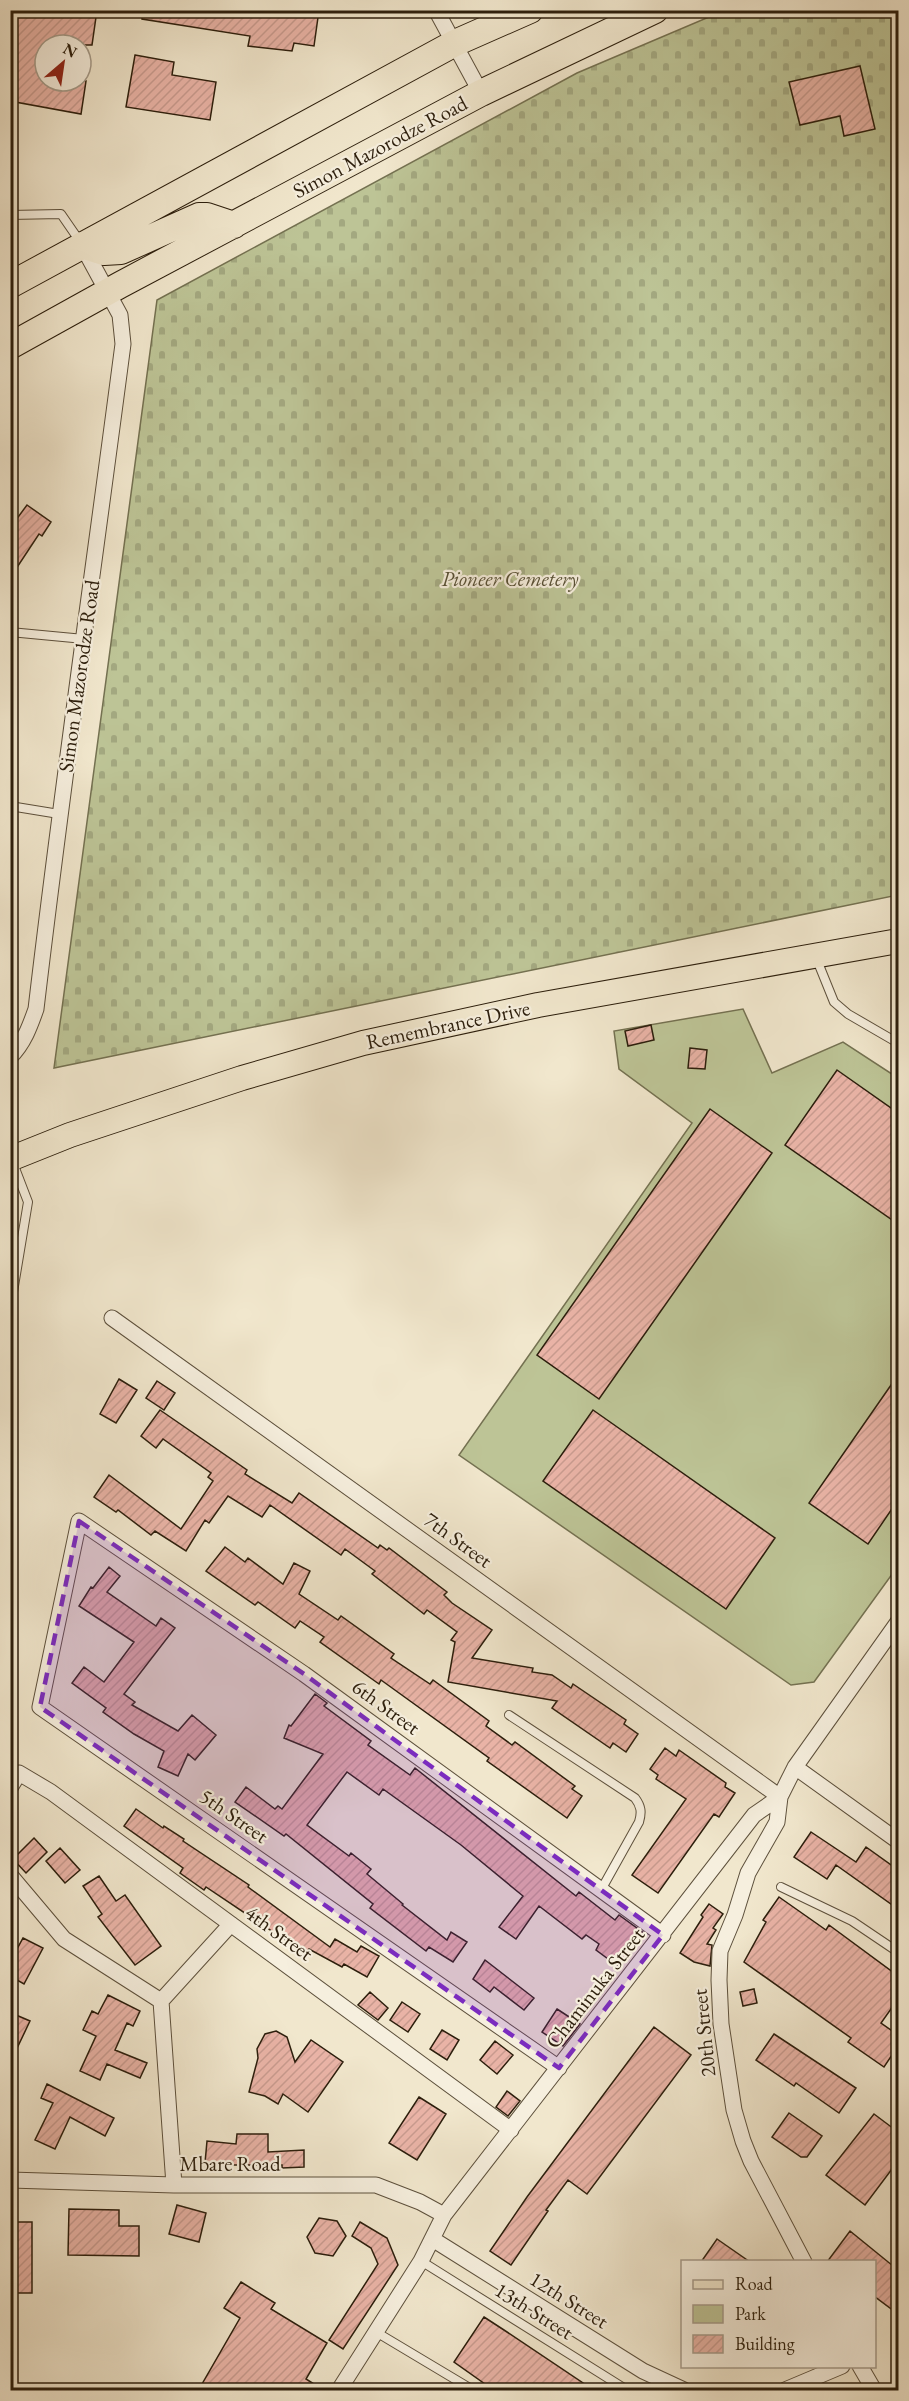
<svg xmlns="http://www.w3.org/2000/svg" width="909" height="2401" font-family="'EB Garamond',serif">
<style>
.green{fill:#bdc496;stroke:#747151;stroke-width:1.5}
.cemetery{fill:url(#cemetery-stones);stroke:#747151;stroke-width:1.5}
.building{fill:url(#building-hatch);stroke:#2c1e0c;stroke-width:1.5}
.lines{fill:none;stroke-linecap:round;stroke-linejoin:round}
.service-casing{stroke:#5d503c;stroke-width:10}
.minor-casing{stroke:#5d503c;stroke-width:17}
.primary-casing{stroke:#2c1e0c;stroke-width:26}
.trunk-casing{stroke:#2c1e0c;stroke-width:28}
.service{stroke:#f6efde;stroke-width:8}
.minor{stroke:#f6efde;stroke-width:15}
.primary{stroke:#f1e7cd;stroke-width:24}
.trunk{stroke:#f1e7cd;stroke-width:26}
.marked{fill:#7b2cbf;fill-opacity:0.2;stroke:#7b2cbf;stroke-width:4.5;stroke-dasharray:12 8;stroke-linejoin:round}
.labels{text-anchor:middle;stroke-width:4.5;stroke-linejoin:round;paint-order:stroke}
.street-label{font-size:21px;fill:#2c1e0c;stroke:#f6efde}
.park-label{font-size:21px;font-style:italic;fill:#585035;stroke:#f6efde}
</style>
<defs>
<pattern id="cemetery-stones" width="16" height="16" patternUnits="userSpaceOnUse" patternTransform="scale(1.5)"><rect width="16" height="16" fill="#bdc496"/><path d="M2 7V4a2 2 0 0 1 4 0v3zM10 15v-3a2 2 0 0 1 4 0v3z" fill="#a3a880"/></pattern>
<pattern id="building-hatch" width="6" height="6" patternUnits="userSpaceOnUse" patternTransform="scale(1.5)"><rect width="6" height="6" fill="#e9b3a6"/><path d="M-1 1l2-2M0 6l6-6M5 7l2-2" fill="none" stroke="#c89a8e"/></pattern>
</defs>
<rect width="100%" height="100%" fill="#f1e7cd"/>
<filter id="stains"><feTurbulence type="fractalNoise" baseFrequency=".00333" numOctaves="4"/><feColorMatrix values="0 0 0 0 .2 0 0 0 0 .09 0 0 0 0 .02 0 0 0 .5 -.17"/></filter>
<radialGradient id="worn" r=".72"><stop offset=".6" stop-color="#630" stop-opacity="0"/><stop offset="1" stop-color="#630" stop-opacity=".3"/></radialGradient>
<path class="green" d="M743,1009L772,1073L843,1042L898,1078V1566L814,1682L791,1685L459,1455L692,1123L619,1069L614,1031Z"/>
<path class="cemetery" d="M723,11H898V895L54,1068L157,300L577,73Z"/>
<path class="building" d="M10,10H97L92,45H45V81H86L81,114L10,101Z
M142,10H319L314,46L294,43L292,51L248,46L250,36L142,19Z
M135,55L174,62L172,75L216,82L210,120L126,107Z
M860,66L875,129L844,136L840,116L800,125L789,82Z
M27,505L51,522L42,536L39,534L10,578V528Z
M651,1025L654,1040L628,1046L625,1031Z
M690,1048L707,1050L705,1069L688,1068Z
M837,1070L898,1113V1224L785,1145Z
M710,1109L772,1153L599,1399L537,1355Z
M898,1375V1500L868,1544L809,1503Z
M119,1379L137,1390L116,1423L100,1414Z
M157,1381L175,1393L164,1410L146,1398Z
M160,1410L247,1470L245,1474L292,1503L299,1493L378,1548L380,1545L387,1550L389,1548L447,1592L444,1595L452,1603L492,1630L472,1658L533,1668L532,1672L552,1675L571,1688L573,1684L626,1720L624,1724L638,1734L626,1752L613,1743L610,1748L552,1708L557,1701L448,1682L455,1642L451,1640L457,1632L427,1610L424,1614L372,1574L375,1571L345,1549L341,1555L270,1505L262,1517L228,1496L209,1523L205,1520L186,1551L155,1531L151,1535L118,1510L116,1512L94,1497L109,1475L181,1529L213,1481L208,1477L211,1473L163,1439L156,1448L141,1436Z
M593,1410L775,1538L726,1609L543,1481Z
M225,1547L245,1562L248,1558L283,1584L294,1563L310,1571L299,1594L338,1620L341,1616L394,1654L391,1658L430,1684L433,1680L489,1721L486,1726L512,1745L515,1742L575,1786L572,1789L582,1796L567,1818L487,1761L489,1758L381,1680L379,1684L320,1642L324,1637L300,1621L295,1628L258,1602L255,1605L206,1571Z
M109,1567L120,1576L107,1592L156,1626L161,1618L175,1628L124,1694L135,1702L132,1705L178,1731L192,1715L216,1735L195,1760L188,1754L178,1776L158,1767L164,1751L134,1734L103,1712L106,1708L72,1683L84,1667L104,1682L134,1642L79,1606L91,1587L93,1588Z
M315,1694L327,1703L324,1706L371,1741L368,1745L410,1775L415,1768L576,1896L579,1892L615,1920L619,1915L645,1934L619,1967L596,1950L599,1944L586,1935L582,1939L539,1906L516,1939L499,1927L523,1896L461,1845L383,1789L379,1795L347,1772L307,1825L349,1856L351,1853L371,1869L367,1874L403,1904L402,1905L447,1940L451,1932L467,1942L453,1962L429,1947L426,1951L370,1908L373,1904L286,1834L284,1836L235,1802L246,1787L275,1809L278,1806L282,1809L323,1754L284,1738L289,1725L291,1726Z
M665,1748L676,1756L679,1750L726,1783L725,1787L735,1793L719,1817L714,1814L658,1893L632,1875L686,1799L656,1779L658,1775L650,1769Z
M136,1809L163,1828L164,1826L184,1839L183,1841L249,1885L248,1887L330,1947L335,1939L357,1952L361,1946L379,1956L367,1977L344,1964L342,1967L309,1949L306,1954L206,1887L204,1890L180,1873L183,1868L124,1826Z
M811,1832L856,1862L866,1847L898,1870V1909L836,1865L827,1879L794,1857Z
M34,1838L47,1852L26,1873L13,1859Z
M60,1848L80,1870L65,1883L46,1861Z
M99,1876L116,1901L125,1895L161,1946L135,1965L98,1917L102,1914L83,1886Z
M779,1897L826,1930L829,1925L898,1976V1999L881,2023L898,2035V2046L884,2067L848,2042L851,2038L744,1962L766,1922L763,1920Z
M709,1904L723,1914L713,1928L716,1930L707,1944L712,1945L710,1966L694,1962L680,1953L703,1917L701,1915Z
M23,1938L43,1948L24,1984L10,1976V1962Z
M485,1960L534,1998L524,2010L494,1987L490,1992L473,1979Z
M754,1989L757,2003L743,2006L740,1992Z
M370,1992L388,2008L378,2020L358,2005Z
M108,1995L140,2011L133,2026L127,2023L115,2050L147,2063L140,2078L107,2064L100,2080L80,2071L96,2036L83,2030L92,2011L98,2014Z
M402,2002L420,2014L408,2032L390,2020Z
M557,2009L580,2024L563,2046L542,2032Z
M16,2015L30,2021L10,2063V2026Z
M654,2027L691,2055L587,2194L568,2180L546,2210L548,2211L511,2265L490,2251L527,2197Z
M442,2030L459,2040L447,2060L430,2049Z
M276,2031L287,2037L295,2062L311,2040L343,2062L308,2112L283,2094L278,2104L265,2096L249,2092L258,2058L257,2049L265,2034Z
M774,2034L856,2088L839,2113L796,2083L794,2086L756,2060Z
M495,2041L513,2055L497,2074L480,2060Z
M47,2084L114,2118L105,2136L70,2117L55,2149L35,2140L53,2103L41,2098Z
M507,2091L520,2101L508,2116L496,2107Z
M419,2097L446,2114L417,2160L389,2143Z
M789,2113L822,2136L807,2157H801L772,2137Z
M874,2114L898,2132V2161L865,2205L826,2175Z
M237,2134H268V2152L304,2150V2167L282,2168V2165H229L205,2163L207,2141L236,2144Z
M177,2205L206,2213L199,2242L169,2234Z
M69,2209L119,2210V2226H139V2256L68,2255Z
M319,2218L337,2221L346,2236L333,2256L315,2253L307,2237Z
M10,2222H32V2293H10Z
M360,2222L387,2238L398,2265L343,2349L329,2340L378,2264L371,2248L352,2236Z
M850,2231L898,2270V2314L874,2296V2262H827Z
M717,2239L750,2262H701Z
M241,2282L275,2303L271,2309L327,2343L306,2379L325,2391H198L240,2318L224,2308Z
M484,2317L504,2330L595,2391H495L454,2362Z"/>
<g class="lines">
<defs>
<path id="service" d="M10,215L61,214L81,243
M10,632L84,639
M10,806L59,814
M817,960L834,1002L848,1014L898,1043
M10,1310L28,1202L13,1163
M509,1715L635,1798C641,1806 642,1812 639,1822L601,1890
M781,1887L852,1921L898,1952
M421,2261L627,2390
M376,2332L473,2390"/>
<path id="minor" d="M436,10L481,93
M10,1057C24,1043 30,1026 36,1009C62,787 94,566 123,344L120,315L82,245
M112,1318L780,1797L777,1822L748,1873L735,1915L720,1951L719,1980L721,2024L734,2110L743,2141L751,2161L804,2262
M795,1767L898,1841
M10,1788L19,1773L51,1792L511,2130
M10,1875L64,1939L161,2001
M559,2068L40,1707L79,1521L304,1674L663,1935
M10,2180L174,2185H376L420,2202L444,2215
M174,2185L161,2001L231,1924
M434,2240L643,2371L684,2390
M860,2366L874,2390
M339,2390L421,2261L444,2215L754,1815L780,1797L795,1767L898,1622
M785,2390L842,2366"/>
<path id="primary" d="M10,1159L70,1135L242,1078L363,1043L538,1005L898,941"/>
<path id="trunk" d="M82,245L104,252L121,251L199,216H207L234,225
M10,285L455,43L530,10
M10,346L120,285L481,93L655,10"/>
</defs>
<use href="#service" class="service-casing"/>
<use href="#minor" class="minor-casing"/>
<use href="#primary" class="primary-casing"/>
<use href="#trunk" class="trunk-casing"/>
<use href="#service" class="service"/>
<use href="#minor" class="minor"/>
<use href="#primary" class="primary"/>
<use href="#trunk" class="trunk"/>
</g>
<path class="marked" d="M79,1521L304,1674L663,1935L559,2068L40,1707Z"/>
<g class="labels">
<g class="street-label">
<text transform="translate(380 147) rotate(-28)" y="7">Simon Mazorodze Road</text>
<text transform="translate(79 676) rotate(-82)" y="7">Simon Mazorodze Road</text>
<text transform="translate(448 1025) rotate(-12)" y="7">Remembrance Drive</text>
<text transform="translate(458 1540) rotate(36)" y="7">7th Street</text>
<text transform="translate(386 1707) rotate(36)" y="7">6th Street</text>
<text transform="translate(234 1816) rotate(35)" y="7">5th Street</text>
<text transform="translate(279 1933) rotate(36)" y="7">4th Street</text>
<text transform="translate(595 1988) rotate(-52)" y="7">Chaminuka Street</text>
<text transform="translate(704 2033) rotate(-96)" y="7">20th Street</text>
<text x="230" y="2171">Mbare Road</text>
<text transform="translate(569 2300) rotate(32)" y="7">12th Street</text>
<text transform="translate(534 2311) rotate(32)" y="7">13th Street</text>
</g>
<g class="park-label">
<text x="510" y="586">Pioneer Cemetery</text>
</g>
</g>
<rect width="909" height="2401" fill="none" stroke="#f1e7cd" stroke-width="36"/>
<rect x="12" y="12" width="885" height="2377" fill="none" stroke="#2c1e0c" stroke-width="3"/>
<rect x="18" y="18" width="873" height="2365" fill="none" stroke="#2c1e0c" stroke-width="1.5"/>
<rect x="681" y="2260" width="195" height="108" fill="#f6efde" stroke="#a59b8a" stroke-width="1.5"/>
<rect x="693" y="2280" width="30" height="9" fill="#f1e7cd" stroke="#a59b8a" stroke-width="1.5"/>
<text x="735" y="2290" font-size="18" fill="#2c1e0c">Road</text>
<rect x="693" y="2305" width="30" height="18" fill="#bdc496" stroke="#a59b8a" stroke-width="1.5"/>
<text x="735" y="2320" font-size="18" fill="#2c1e0c">Park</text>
<rect x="693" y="2335" width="30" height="18" fill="url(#building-hatch)" stroke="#a59b8a" stroke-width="1.5"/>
<text x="735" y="2350" font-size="18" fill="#2c1e0c">Building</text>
<g transform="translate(63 63) rotate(29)"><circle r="28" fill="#f6efde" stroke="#a59b8a" stroke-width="1.5"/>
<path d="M0-4.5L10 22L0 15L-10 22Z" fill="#8f2418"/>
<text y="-9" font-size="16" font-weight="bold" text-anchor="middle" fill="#2c1e0c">N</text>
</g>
<rect width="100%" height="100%" filter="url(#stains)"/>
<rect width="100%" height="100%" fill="url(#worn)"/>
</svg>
